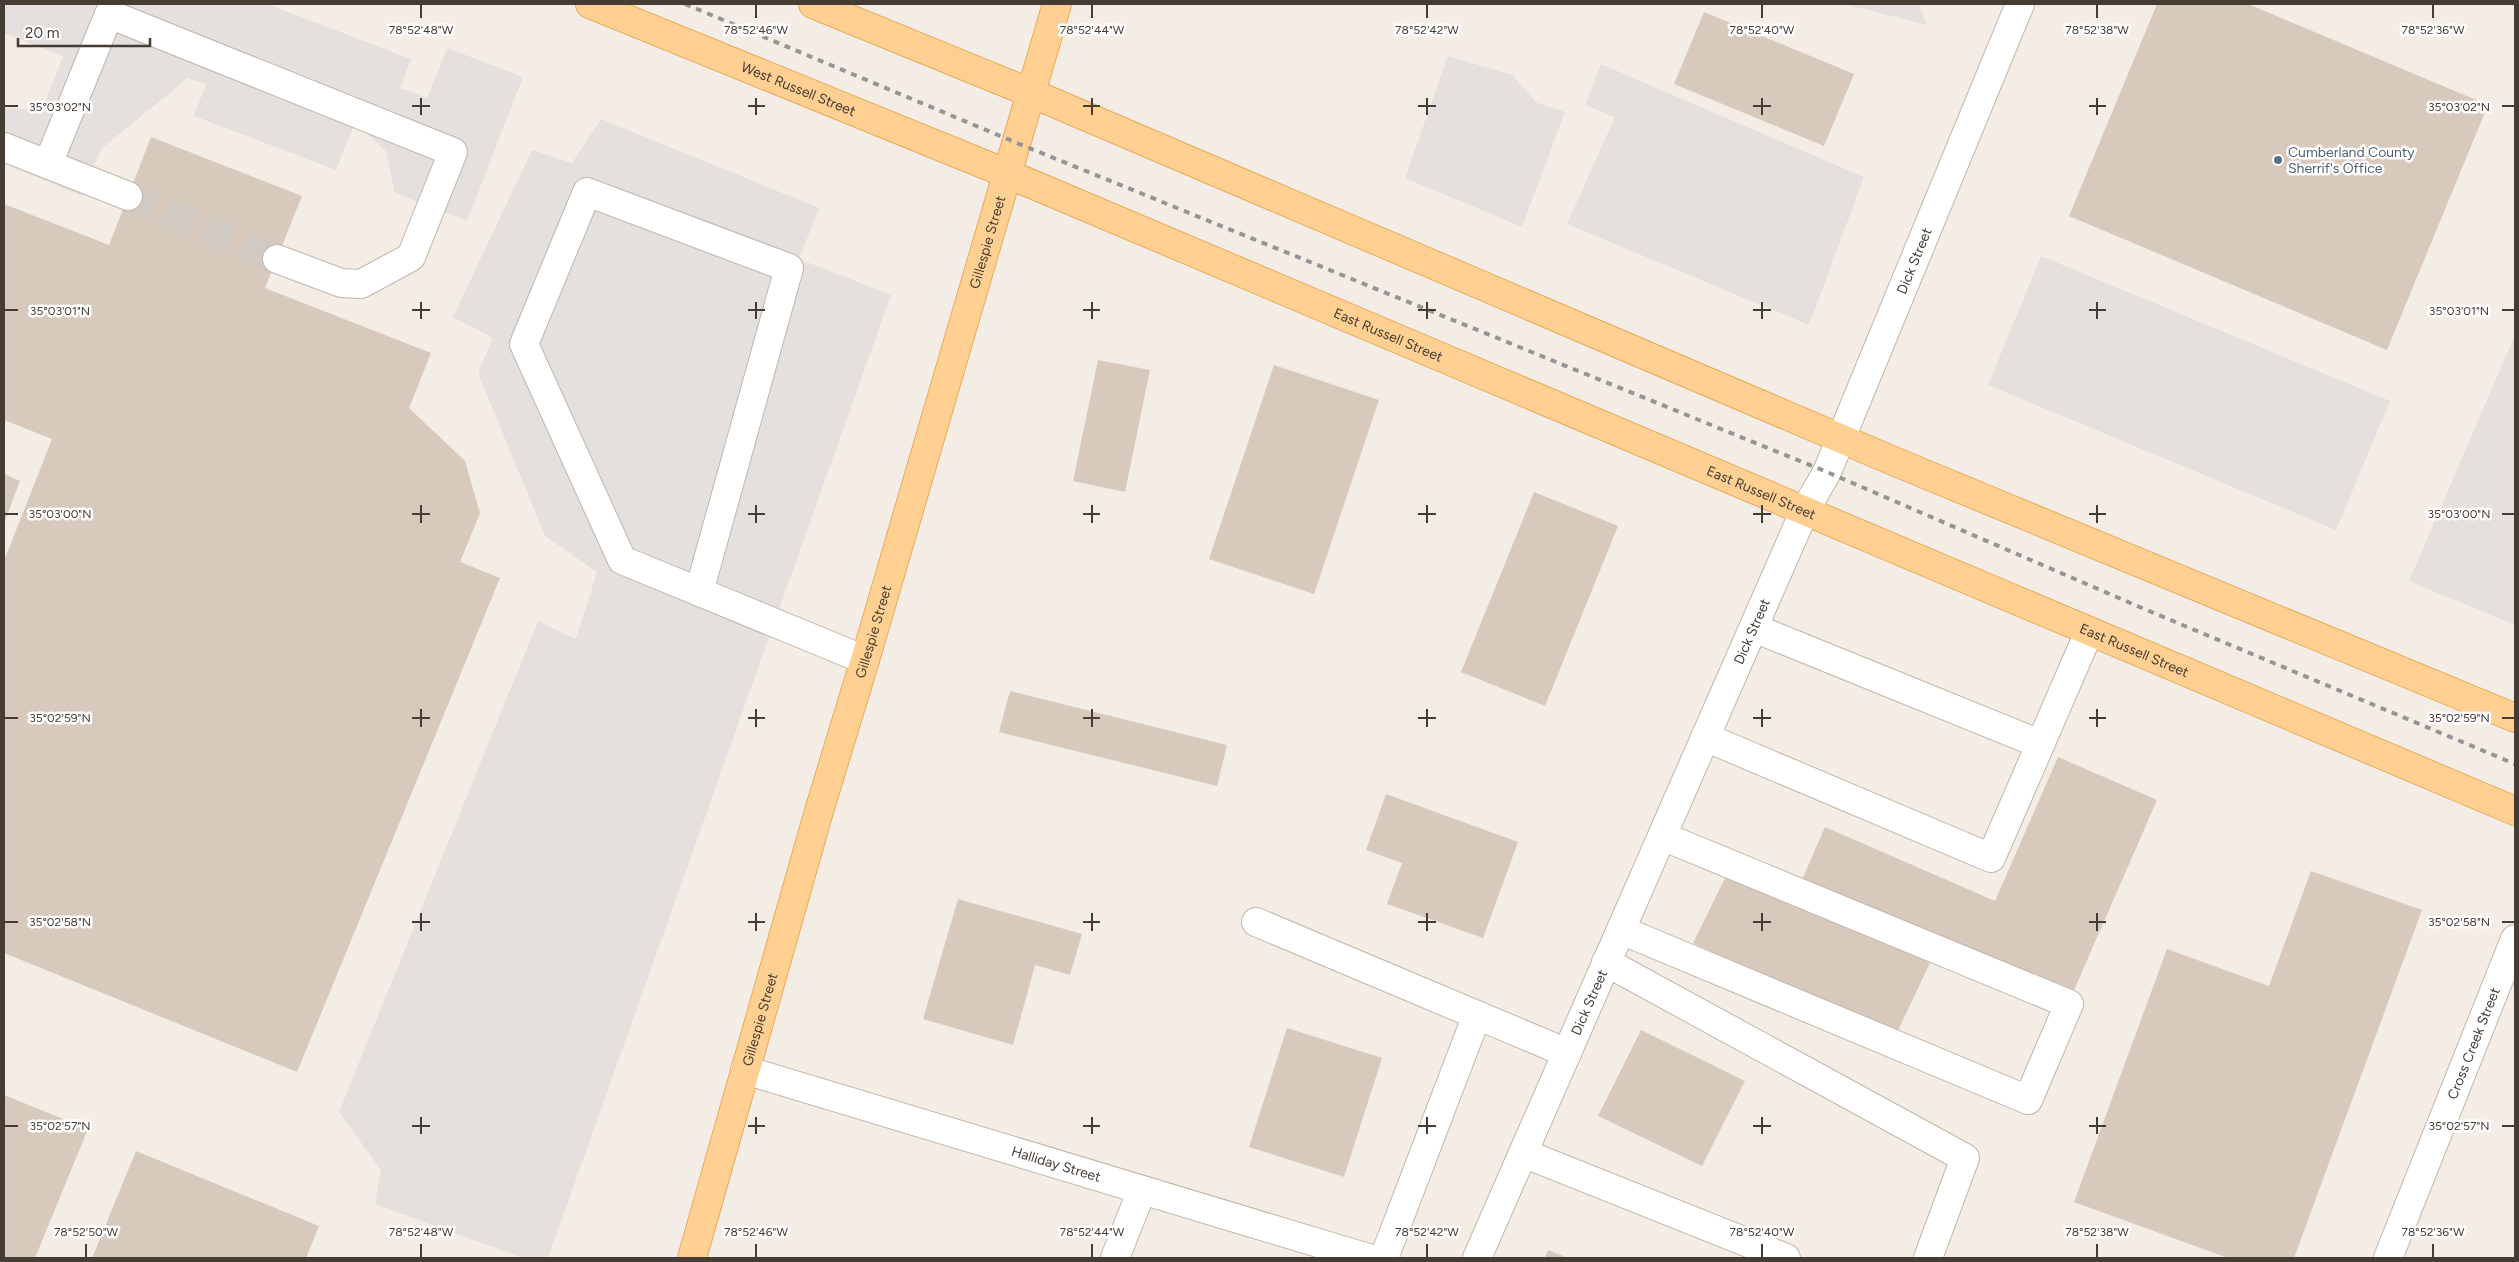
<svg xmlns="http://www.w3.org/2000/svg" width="2519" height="1262" font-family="Figtree,sans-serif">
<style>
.parking{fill:#e3e0dd}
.building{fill:#d8c9bd}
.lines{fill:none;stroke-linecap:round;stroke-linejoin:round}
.minor-tunnel{stroke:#d0cac2;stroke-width:28;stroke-dasharray:28 14;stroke-linecap:butt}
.minor-casing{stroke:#c2b6aa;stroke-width:30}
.major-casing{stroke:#e7ab5e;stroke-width:30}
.minor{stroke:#fff;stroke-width:28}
.major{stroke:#ffd092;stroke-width:28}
.rail{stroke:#959595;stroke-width:4;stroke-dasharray:6 6;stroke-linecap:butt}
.ticks{fill:none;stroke:#453c34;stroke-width:2}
.service-dot{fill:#5c6f8a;stroke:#fff;stroke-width:2}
.labels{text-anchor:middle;stroke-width:5;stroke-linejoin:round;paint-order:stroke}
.street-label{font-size:14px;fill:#453c34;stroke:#fff}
.service-label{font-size:14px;fill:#4e5e75;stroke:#fff;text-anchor:start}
.ticks-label{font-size:12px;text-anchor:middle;fill:#453c34;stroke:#fff;stroke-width:5;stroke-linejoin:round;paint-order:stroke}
</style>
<rect width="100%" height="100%" fill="#f3ede5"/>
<path class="parking" d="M4,4H267L411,59L400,88L427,98L447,48L523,77L467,221L395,193L386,151L355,123L336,170L194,116L206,84L188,78L101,149L82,196L4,164V108L42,110L63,56L4,33Z
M1845,4H1918L1927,25Z
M1448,56L1512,75L1537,103L1565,112L1522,227L1405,178Z
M1601,64L1864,177L1809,325L1567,224L1615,117L1585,105Z
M601,119L819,208L799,259L891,295L548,1258H523L375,1204L381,1170L339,1112L538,621L576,639L597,572L545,536L478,373L493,338L453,317L532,150L572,163Z
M2041,256L2390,401L2336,530L1988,385Z
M2515,335V625L2409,581Z"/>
<path class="building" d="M2157,4H2248L2488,105L2387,350L2069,216Z
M1704,12L1854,74L1824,146L1674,84Z
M151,137L302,196L265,288L431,353L409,408L465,461L480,513L460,562L500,578L297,1072L4,953V561L52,439L4,420V204L109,245Z
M1098,360L1150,370L1125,492L1073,481Z
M1274,365L1379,400L1314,594L1209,559Z
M4,474L20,481L4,523Z
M1534,492L1618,526L1545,706L1461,672Z
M1010,691L1227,745L1217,786L999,732Z
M2058,757L2157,800L2071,997L1802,880L1825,827L1995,901Z
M1386,794L1518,842L1483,938L1387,904L1402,863L1366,850Z
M1730,868L1930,963L1894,1039L1693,943Z
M2311,871L2422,910L2294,1258H2228L2074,1202L2167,949L2269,986Z
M958,899L1082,934L1070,975L1035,965L1013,1045L923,1019Z
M1287,1028L1382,1058L1344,1177L1249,1147Z
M1641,1030L1745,1081L1702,1166L1598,1116Z
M4,1095L88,1129L35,1258H4Z
M136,1151L319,1226L306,1258H92Z
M1548,1250L1568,1258H1545Z"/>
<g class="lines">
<path class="minor-tunnel" d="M128,196L277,259"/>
<defs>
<g id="minor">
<path d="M4,147L128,196"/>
<path d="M48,164L109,14L453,152L411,257L361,284L341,283L277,259"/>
<path d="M699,592L789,268L587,192L524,344L622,560L865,660"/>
<path d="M1754,628L2040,744"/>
<path d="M1705,737L1991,858L2089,632"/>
<path d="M1256,922L1567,1053"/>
<path d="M1621,930L2028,1100L2069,1004L1662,836"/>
<path d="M1606,962L1965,1158L1928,1258"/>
<path id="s1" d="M745,1070L1368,1258"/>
<path d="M1523,1153L1786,1258"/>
<path d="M1115,1258L1142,1190"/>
<path d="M1384,1258L1477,1015"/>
<path id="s2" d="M1477,1258L1804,512L1827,472L2020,4"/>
<path id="s3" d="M2388,1258L2515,939"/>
</g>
<g id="major">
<path id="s4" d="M590,4L1008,174L2515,811"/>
<path d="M813,4L1031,93L1891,460L2515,718"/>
<path id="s5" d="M692,1258L819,811L865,660L1057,4"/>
</g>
</defs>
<use href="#minor" class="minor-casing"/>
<use href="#major" class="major-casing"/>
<use href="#minor" class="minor"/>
<use href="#major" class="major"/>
<path class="rail" d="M685,4L1017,143L1827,472L2142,608L2515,764"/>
</g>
<path class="ticks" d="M421,5V18M756,5V18M1092,5V18M1427,5V18M1762,5V18M2097,5V18M2433,5V18M421,98V115M756,98V115M1092,98V115M1427,98V115M1762,98V115M2097,98V115M5,106H18M412,106H430M748,106H765M1083,106H1100M1418,106H1436M1753,106H1771M2089,106H2106M2502,106H2514M421,302V319M756,302V319M1092,302V319M1427,302V319M1762,302V319M2097,302V319M5,310H18M412,310H430M748,310H765M1083,310H1100M1418,310H1436M1753,310H1771M2089,310H2106M2502,310H2514M421,505V523M756,505V523M1092,505V523M1427,505V523M1762,505V523M2097,505V523M5,514H18M412,514H430M748,514H765M1083,514H1100M1418,514H1436M1753,514H1771M2089,514H2106M2502,514H2514M421,709V727M756,709V727M1092,709V727M1427,709V727M1762,709V727M2097,709V727M5,718H18M412,718H430M748,718H765M1083,718H1100M1418,718H1436M1753,718H1771M2089,718H2106M2502,718H2514M421,913V931M756,913V931M1092,913V931M1427,913V931M1762,913V931M2097,913V931M5,922H18M412,922H430M748,922H765M1083,922H1100M1418,922H1436M1753,922H1771M2089,922H2106M2502,922H2514M421,1117V1134M756,1117V1134M1092,1117V1134M1427,1117V1134M1762,1117V1134M2097,1117V1134M5,1126H18M412,1126H430M748,1126H765M1083,1126H1100M1418,1126H1436M1753,1126H1771M2089,1126H2106M2502,1126H2514M86,1244V1257M421,1244V1257M756,1244V1257M1092,1244V1257M1427,1244V1257M1762,1244V1257M2097,1244V1257M2433,1244V1257"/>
<circle class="service-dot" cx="2278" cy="160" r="5"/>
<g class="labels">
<g class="street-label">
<text dy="5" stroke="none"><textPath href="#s4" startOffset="225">West Russell Street</textPath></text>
<text dy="5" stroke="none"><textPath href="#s5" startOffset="1058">Gillespie Street</textPath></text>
<text dy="5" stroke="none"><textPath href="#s2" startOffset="1089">Dick Street</textPath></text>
<text dy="5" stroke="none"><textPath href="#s4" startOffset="864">East Russell Street</textPath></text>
<text dy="5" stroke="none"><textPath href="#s4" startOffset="1269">East Russell Street</textPath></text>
<text dy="5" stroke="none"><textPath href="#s5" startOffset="652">Gillespie Street</textPath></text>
<text dy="5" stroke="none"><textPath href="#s2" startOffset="684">Dick Street</textPath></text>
<text dy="5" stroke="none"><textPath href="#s4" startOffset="1674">East Russell Street</textPath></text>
<text dy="5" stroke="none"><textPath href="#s2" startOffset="279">Dick Street</textPath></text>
<text dy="5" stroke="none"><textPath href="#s5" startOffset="248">Gillespie Street</textPath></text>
<text dy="5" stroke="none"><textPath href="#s3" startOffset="231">Cross Creek Street</textPath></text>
<text dy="5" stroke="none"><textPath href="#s1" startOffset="325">Halliday Street</textPath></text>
</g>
<g class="service-label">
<text x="2288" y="157">Cumberland County<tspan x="2288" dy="16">Sherrif's Office</tspan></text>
</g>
</g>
<g class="ticks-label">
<text x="421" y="34">78°52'48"W</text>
<text x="756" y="34">78°52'46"W</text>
<text x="1092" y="34">78°52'44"W</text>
<text x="1427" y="34">78°52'42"W</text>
<text x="1762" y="34">78°52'40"W</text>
<text x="2097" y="34">78°52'38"W</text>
<text x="2433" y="34">78°52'36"W</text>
<text x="60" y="111">35°03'02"N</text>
<text x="2459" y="111">35°03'02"N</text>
<text x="60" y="315">35°03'01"N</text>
<text x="2459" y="315">35°03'01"N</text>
<text x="60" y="518">35°03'00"N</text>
<text x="2459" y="518">35°03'00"N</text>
<text x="60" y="722">35°02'59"N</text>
<text x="2459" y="722">35°02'59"N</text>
<text x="60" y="926">35°02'58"N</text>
<text x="2459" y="926">35°02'58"N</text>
<text x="60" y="1130">35°02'57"N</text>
<text x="2459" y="1130">35°02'57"N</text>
<text x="86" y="1236">78°52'50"W</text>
<text x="421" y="1236">78°52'48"W</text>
<text x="756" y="1236">78°52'46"W</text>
<text x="1092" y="1236">78°52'44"W</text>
<text x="1427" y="1236">78°52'42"W</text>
<text x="1762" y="1236">78°52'40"W</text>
<text x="2097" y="1236">78°52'38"W</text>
<text x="2433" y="1236">78°52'36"W</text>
</g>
<rect width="2519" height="1262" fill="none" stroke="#453c34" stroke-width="10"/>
<path d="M18 38v8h132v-8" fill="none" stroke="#453c34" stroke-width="2.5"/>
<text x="25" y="38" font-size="15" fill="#453c34" stroke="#ffffff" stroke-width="4" paint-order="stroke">20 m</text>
</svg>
